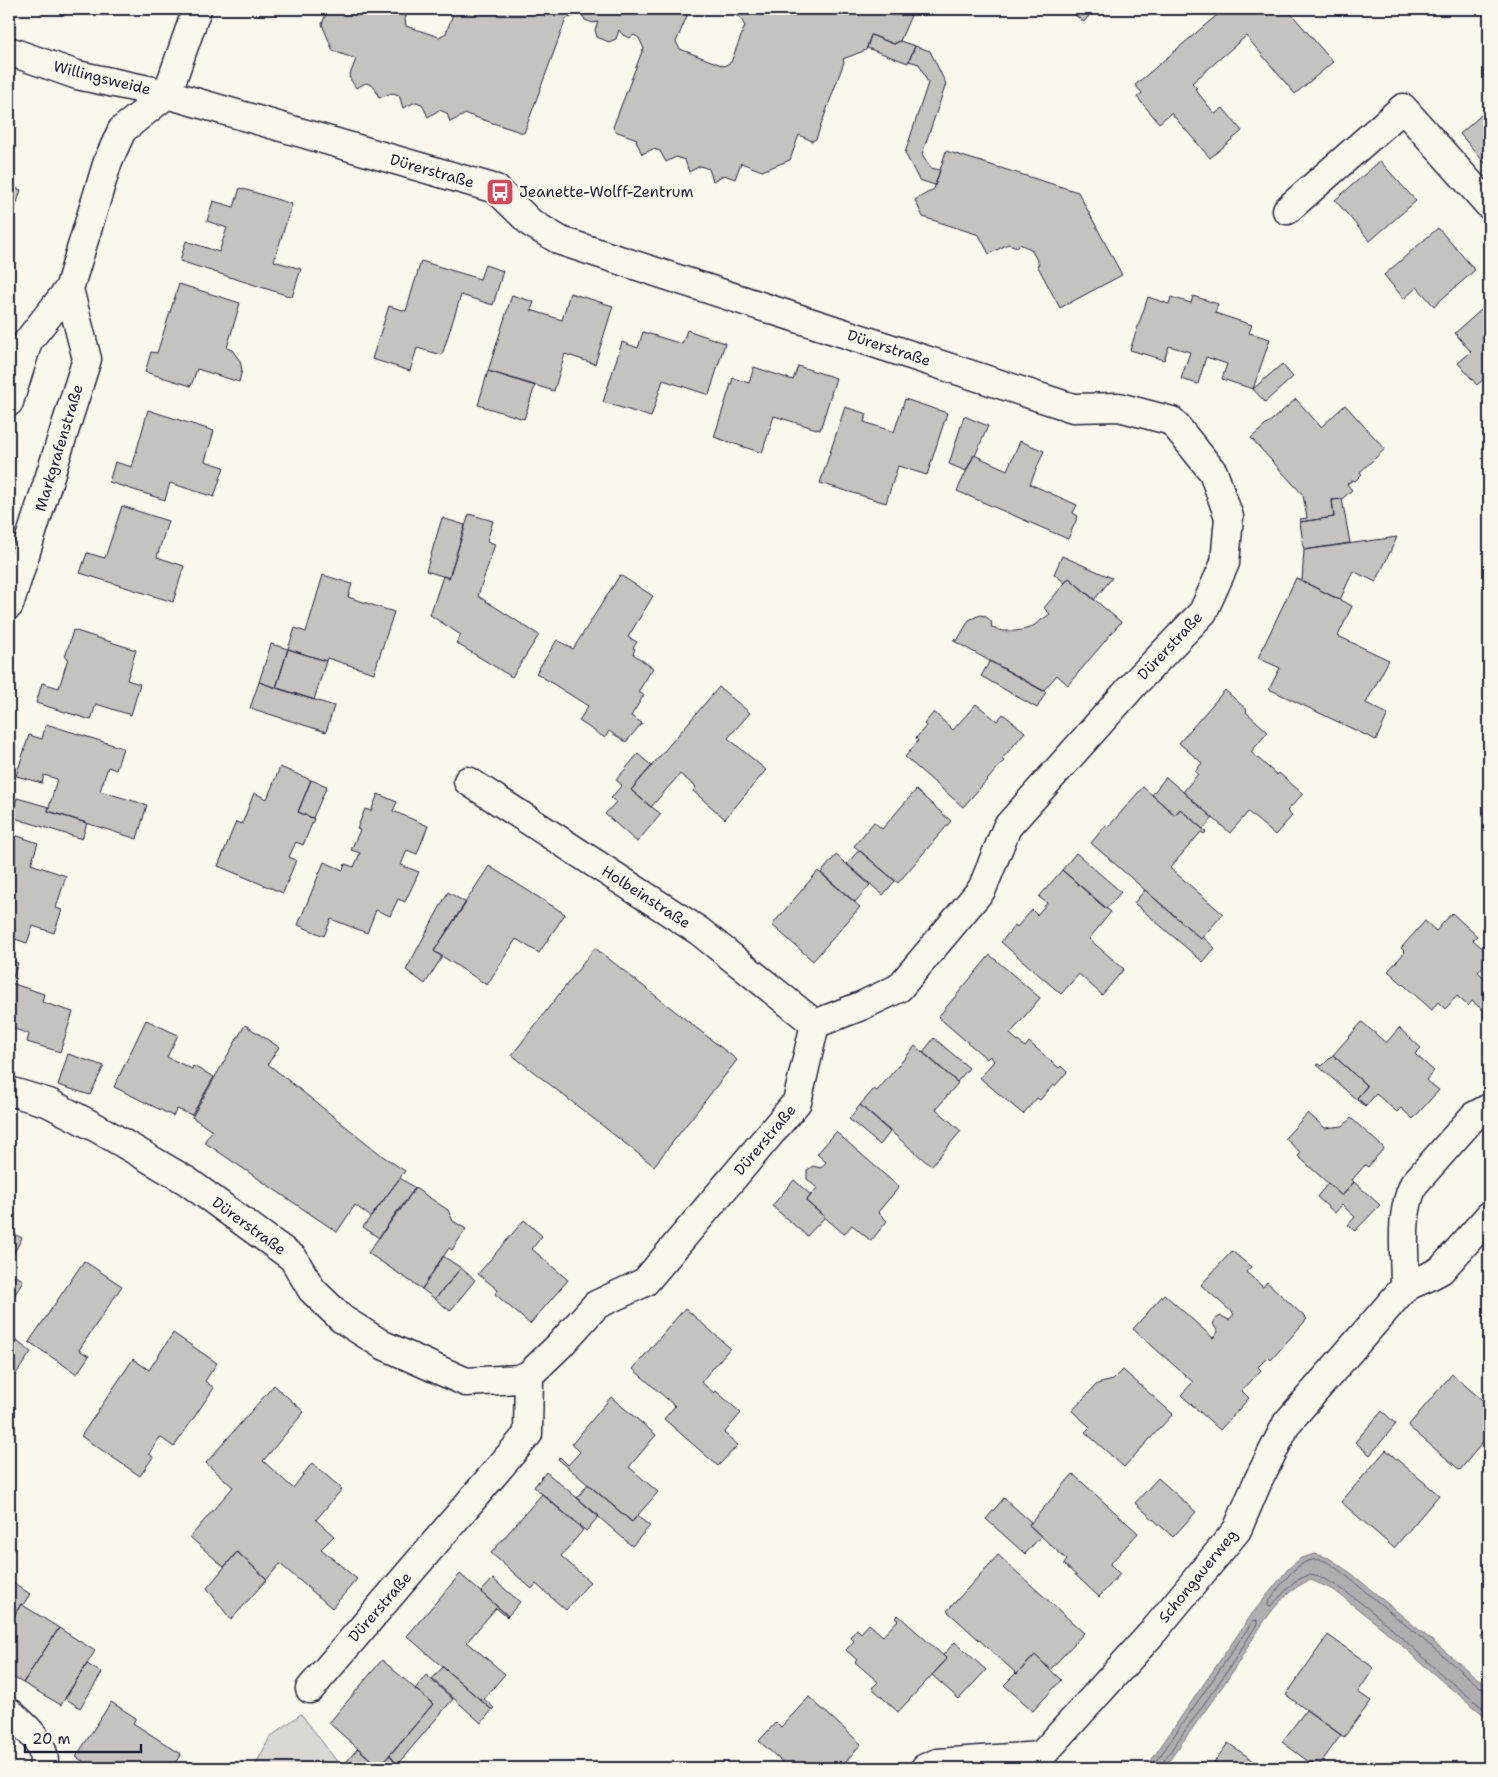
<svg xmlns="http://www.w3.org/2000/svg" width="1498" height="1777" font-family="'Shantell Sans',sans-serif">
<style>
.green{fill:#dbd8d3;stroke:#7e7d87}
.water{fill:#b1aeb0;stroke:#787681}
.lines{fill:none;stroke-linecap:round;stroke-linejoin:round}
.shore{stroke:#5b5a6a;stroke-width:1}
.building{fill:#c6c2c0;stroke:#22223b}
.minor-casing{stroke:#22223b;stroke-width:31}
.minor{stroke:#fbf7ec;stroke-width:28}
.labels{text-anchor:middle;stroke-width:5;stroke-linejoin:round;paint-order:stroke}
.street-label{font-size:15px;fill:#22223b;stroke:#fbf7ec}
.poi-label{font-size:15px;fill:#22223b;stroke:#fbf7ec;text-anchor:start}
</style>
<rect width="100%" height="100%" fill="#fbf7ec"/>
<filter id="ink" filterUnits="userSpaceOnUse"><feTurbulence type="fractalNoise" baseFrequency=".02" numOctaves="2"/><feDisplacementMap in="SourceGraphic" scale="10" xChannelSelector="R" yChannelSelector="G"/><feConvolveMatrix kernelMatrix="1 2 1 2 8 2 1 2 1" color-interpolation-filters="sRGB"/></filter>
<g filter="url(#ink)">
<path class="green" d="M301,1714L342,1768H254L270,1737Z"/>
<path class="water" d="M1315,1554L1329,1558L1352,1574L1489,1688V1719L1444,1683L1382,1628L1334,1590L1311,1580C1275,1592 1251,1644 1231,1674C1209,1706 1186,1737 1164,1768H1146L1252,1614L1288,1569L1301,1558Z"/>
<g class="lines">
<path class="shore" d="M1489,1691L1484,1690L1349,1578C1342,1573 1334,1566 1327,1562C1301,1550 1281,1585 1268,1603V1605L1271,1606L1295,1581L1309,1575C1342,1576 1420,1656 1447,1679C1461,1691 1475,1701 1489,1713
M1152,1768L1253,1621L1257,1620V1624L1228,1670L1162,1763L1161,1768"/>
</g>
<path class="building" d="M328,9H409L405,19L406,26L439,37L446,33L455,9H690L676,42L680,49L724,66L731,62L745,26L740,17L717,9H910L912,13L900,41L894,44L871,35L866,50L843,59L844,62L816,139L812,141L799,135L790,160L762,171L741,163L735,179L724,175L713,181L709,169L700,166L689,172L685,160L676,157L666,162L660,151L653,149L642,154L636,141L637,139L615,131L613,127L643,49H644L639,38L634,35L630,38L623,35L619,30L616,39L609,42L597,37L595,30L598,22L593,23L585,20L583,16L578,14L566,19L524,133L520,132L466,114L450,122L447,113L439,110L428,117L422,104L416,102L403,108L399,95L392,93L379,98L374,86L366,83L356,88L349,77L356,59L333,51L322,24Z
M1067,9H1094L1084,22Z
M1224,9H1290L1288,10L1333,62L1295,94L1246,36L1192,83L1197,88L1195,89L1215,114L1223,108L1242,131L1210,158L1171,113L1159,123L1137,97L1142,93L1135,85Z
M871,35L894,44L900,41L915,46L908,63L867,48Z
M915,46L930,51L946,84L922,154L931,168L940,170L935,185L919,180L905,153L928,83L919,64L909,61Z
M1489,108V168L1460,134Z
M946,151L1078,192L1122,275L1060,308L1037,265L1039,264L1031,249L1019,244L1018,247L1008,244L989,254L979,235L923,217L915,200L934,189Z
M1380,161L1416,201L1370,241L1335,200Z
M9,186L21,190L15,209L9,207Z
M240,188L292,204L274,261L301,269L292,297L180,261L186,241L219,252L227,228L207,221L213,201L234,207Z
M1438,228L1475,270L1434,306L1417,287L1404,299L1384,275Z
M421,261L480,279L485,265L503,271L493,305L461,295L442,355L417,348L410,371L372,359L389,306L406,311Z
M179,284L240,303L227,348L232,350L240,361L242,370L239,382L197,369L191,386L145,372L151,352L157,353Z
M570,293L613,306L595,364L565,354L554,391L488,371L512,295L534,302L531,310L562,320Z
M1193,296L1218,304L1215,313L1252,325L1249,333L1270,339L1253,389L1222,379L1227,364L1206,357L1198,384L1181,379L1190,352L1169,346L1164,360L1130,350L1148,297L1169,304L1171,297L1191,303Z
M1489,303V374L1477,385L1458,363L1471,352L1455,333Z
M687,330L725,343L709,395L663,380L651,417L603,402L622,342L638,348L643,332L682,344Z
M1282,364L1293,377L1265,402L1253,389Z
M798,366L836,378L820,430L774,416L762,453L714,437L733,378L749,383L754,367L793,380Z
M488,371L535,386L524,419L478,405Z
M905,399L947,413L927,475L898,466L886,503L820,483L845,407L867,414L864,422L894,432Z
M1296,399L1321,427L1345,405L1385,449L1360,472L1362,474L1355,481L1353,480L1347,484L1352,490L1342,499L1332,500L1334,517L1300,522V519L1307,518L1303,495L1251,438Z
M148,410L214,431L205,461L224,467L214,497L170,483L165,500L109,482L115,462L132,467Z
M964,416L988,426L975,456L974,455L966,471L949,464Z
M1020,441L1044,451L1030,484L1077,505L1073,513L1078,516L1068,539L957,491L974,455L1007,470Z
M1342,499L1350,543L1304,550L1300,522L1334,517L1332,500Z
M122,506L168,521L157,557L184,566L173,602L80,573L87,553L105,558Z
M469,514L493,521L487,541L495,544L478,596L539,635L512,677L456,643L461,635L430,615L443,576L449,578Z
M442,518L465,525L449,578L426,571Z
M1397,537L1376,582L1353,571L1340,600L1302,581L1304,550Z
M1062,556L1112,578L1094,600L1069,578L1065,583L1054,574Z
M323,575L352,584L348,597L394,612L374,673L327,658L326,661L288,649L295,628L306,632Z
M620,575L653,596L628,637L637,642L633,648L635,649L633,654L653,668L638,692L644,695L631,716L642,723L626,742L609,731L605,738L579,721L588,706L536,673L557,640L573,649Z
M1069,578L1121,622L1068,685L1057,675L1043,691L954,641V639L957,641L969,620L980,615L985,616L991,621L992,628L1003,631H1016L1030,628L1050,614L1044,608Z
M1296,578L1352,606L1338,636L1389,660L1366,703L1388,714L1376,740L1269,689L1280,668L1258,658Z
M73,630L136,650L127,680L140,684L131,715L96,704L91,720L36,703L42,683L59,688L68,658H65Z
M271,644L288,649L276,688L259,682Z
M288,649L326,661L314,700L276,688Z
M990,661L1046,692L1037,708L981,676Z
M259,682L334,706L326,732L250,708Z
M719,687L750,713L728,738L766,770L725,819L693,791L696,787L680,774L651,807L631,790Z
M1225,690L1247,710L1246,712L1268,732L1251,752L1277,775L1279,773L1303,794L1287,811L1292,816L1275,835L1248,812L1230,833L1183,792L1198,774L1195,772L1202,763L1179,743Z
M976,704L997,721L1003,714L1025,732L1002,759L1004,761L963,807L905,757L918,741L916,738L926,726L924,724L934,712L953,730Z
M46,724L123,748L116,770L108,767L100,791L147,805L137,839L48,811L57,779L44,775L42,783L16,776L29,735L42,739Z
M638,754L652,766L631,790L651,807H652L661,814L637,842L605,814L616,802L611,798L622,785L616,780Z
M280,767L311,780L298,812L314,819L303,845L296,842L289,857L296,860L283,893L218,866L236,822L242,824L254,793L267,799Z
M1166,777L1213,818L1203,829L1180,809L1175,815L1152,795Z
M311,780L327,786L313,818L298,812Z
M1143,787L1175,815L1180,809L1206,832L1204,834L1201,832L1170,868L1223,914L1201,939L1091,843L1106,825L1109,826Z
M916,790L951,821L898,883L854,846L874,822L882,829Z
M378,794L397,802L393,811L428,826L417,854L407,850L401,865L419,872L405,902L398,899L390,916L376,910L367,933L331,919L324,936L298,925L324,862L343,870L345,864L354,867L360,853L351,850L360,830L357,829L365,809L371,811Z
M17,798L49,807L48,811L87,823L82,839L11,817Z
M9,833L38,843L31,864L66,876L56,908L62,910L54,933L33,926L27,943L9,937Z
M859,850L895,881L883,895L847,864Z
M1076,853L1121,892L1106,909L1062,870Z
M836,855L870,885L855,902L821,873Z
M489,866L565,914L539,953L516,939L487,985L434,951Z
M1062,870L1111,912L1089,939L1124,969L1102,995L1079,974L1061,994L1001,942L1015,925L1017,927L1032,910L1037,915L1047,903L1039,897Z
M818,871L860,907L813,961L772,925Z
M1145,890L1201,939L1203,937L1215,948L1203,962L1134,903Z
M448,892L466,903L434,951L442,957L425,984L406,970Z
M1452,913L1477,936L1473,940L1489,954V960L1478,972L1489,982L1485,986L1489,989V1023L1483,1016L1485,1012L1472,1001L1468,1006L1457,996L1445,1009L1438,1002L1432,1010L1388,971L1405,952L1401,948L1425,921L1436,931Z
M595,948L737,1060L654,1166L512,1055Z
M990,955L1040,998L1010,1034L1025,1047L1029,1042L1059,1068L1061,1066L1067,1072L1055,1086L1053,1085L1040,1100L1037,1098L1023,1114L980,1078L994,1061L990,1056L987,1059L938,1017Z
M9,960L18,963L11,983L44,994L42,1002L73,1012L60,1052L27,1042L29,1034L9,1027Z
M146,1020L178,1035L167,1057L192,1069L193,1066L214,1077L192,1115L177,1109L173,1116L114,1087Z
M1362,1022L1386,1043L1399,1028L1421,1048L1415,1054L1434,1071L1426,1080L1439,1090L1413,1119L1401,1108L1397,1112L1376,1094L1366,1106L1357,1098L1367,1086L1333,1055Z
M245,1025L279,1047L268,1064L384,1157L405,1171L371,1217L355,1205L337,1232L204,1142L212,1131L192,1117Z
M934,1038L969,1068L957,1082L923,1052Z
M915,1046L958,1083L936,1109L961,1131L931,1166L860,1105L874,1089L877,1091Z
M68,1054L104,1066L90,1095L58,1085Z
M1333,1055L1367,1086L1357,1098L1366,1106L1365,1107L1317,1065L1319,1064L1322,1066Z
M860,1105L890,1132L880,1145L849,1119Z
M1308,1113L1325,1128L1343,1126L1351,1118L1384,1148L1368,1167L1365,1165L1352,1180L1354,1182L1342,1196L1298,1156L1301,1153L1285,1138Z
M836,1132L899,1187L878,1212L887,1221L871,1241L852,1225L844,1234L806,1201L817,1188L807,1179V1170L813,1166L821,1168L826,1162L817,1154Z
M400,1178L415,1188L379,1238L363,1227Z
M794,1180L811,1195L806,1201L825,1217L807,1236L772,1206Z
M1354,1182L1380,1205L1355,1231L1348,1225L1355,1217L1342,1205L1335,1213L1317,1197L1328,1183L1342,1196Z
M415,1188L448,1210L453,1221L466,1229L452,1250L449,1248L422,1289L368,1253L398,1210L399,1212Z
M524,1220L542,1236L532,1249L568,1280L530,1324L495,1294L498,1290L478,1274Z
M9,1231L22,1238L9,1262Z
M1232,1251L1251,1267L1246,1272L1263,1287L1267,1282L1307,1319L1271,1360L1268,1357L1258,1367L1261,1370L1242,1391L1249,1398L1220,1430L1181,1395L1193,1382L1133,1329L1164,1294L1213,1338L1218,1332L1213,1324L1215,1319L1221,1316L1229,1320L1234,1314L1201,1285Z
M443,1256L461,1268L435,1299L422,1289Z
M84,1261L122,1286L79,1350L89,1356L77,1374L29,1342Z
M461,1268L475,1280L450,1311L435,1299Z
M9,1273L23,1280L9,1306Z
M685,1308L730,1348L701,1382L714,1393L716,1391L741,1413L724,1433L738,1445L718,1466L664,1419L675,1406L633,1369Z
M173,1333L217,1363L205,1381L214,1388L174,1447L160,1437L149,1454L153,1457L140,1476L81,1436L133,1359L149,1370Z
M14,1339L31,1352L9,1384V1348Z
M1123,1370L1173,1414L1124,1467L1085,1432L1090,1427L1072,1411L1097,1384L1113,1380Z
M1452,1374L1489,1406V1435L1460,1470L1408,1426Z
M274,1385L304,1412L263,1461L293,1488L312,1463L342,1489L316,1520L334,1536L321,1549L357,1579L332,1608L280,1564L267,1579L237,1552L224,1567L190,1537L233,1487L206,1463Z
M611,1397L656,1435L629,1467L658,1492L632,1522L558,1459L560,1457L568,1465L580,1452L572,1444Z
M1382,1411L1396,1424L1370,1455L1355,1442Z
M1386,1450L1439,1495L1394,1548L1341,1502Z
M546,1472L599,1516L586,1531L534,1487Z
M1073,1474L1138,1533L1110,1564L1120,1574L1099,1597L1064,1564L1067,1560L1029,1525Z
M1158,1478L1196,1512L1173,1537L1135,1503Z
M588,1484L632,1522L637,1516L650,1526L632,1546L577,1498Z
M542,1494L583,1530L561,1556L590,1582L566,1610L536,1584L532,1589L491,1553Z
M1004,1498L1031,1522L1029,1525L1041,1536L1025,1554L986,1519Z
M237,1552L267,1579L231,1620L207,1588Z
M998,1555L1084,1633L1050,1670L1035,1655L1017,1674L947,1611Z
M460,1574L508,1616L507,1617L496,1608L467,1642L505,1674L484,1699L494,1708L492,1710L407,1636Z
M493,1579L520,1602L508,1616L481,1592Z
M14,1583L30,1594L23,1605L21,1604L9,1624V1592Z
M21,1604L59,1628L23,1683L9,1675V1624Z
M898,1615L947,1659L898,1712L872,1688L878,1682L855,1662L857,1660L846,1650L854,1641L850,1637L857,1629L861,1633L869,1624L883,1636L898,1620L895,1618Z
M1489,1627V1646L1480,1638Z
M59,1628L95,1651L61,1705L23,1683Z
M1328,1635L1374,1668L1358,1692L1371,1701L1344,1737L1286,1695Z
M955,1642L986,1670L959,1699L932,1675L947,1659L943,1655Z
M1035,1655L1061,1680L1033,1711L1004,1685L1016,1673L1017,1674Z
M382,1660L433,1704L379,1767L329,1723Z
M87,1664L102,1673L80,1708L65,1698Z
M443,1667L492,1710L481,1723L432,1679Z
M426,1675L453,1699L397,1765L390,1755L433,1704L415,1689Z
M809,1697L861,1744L840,1768H789L759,1741L776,1722L781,1727Z
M111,1702L136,1718L133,1723L181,1754L172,1768H94L76,1757Z
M1306,1710L1341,1735L1317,1768L1282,1742Z
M1228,1743L1264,1768H1210Z
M358,1748L379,1767L390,1755L398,1766L396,1768H344L343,1766Z"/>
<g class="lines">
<defs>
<path id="minor" d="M9,51L77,75L167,94L496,189L531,223L561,241L1073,408L1119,407L1172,421L1213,472L1229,517L1225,563L1203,612L1135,683L1007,827L982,889L899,988L861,1006L815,1024L797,1102L645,1282L596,1305L559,1346L529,1375L518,1379L466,1382L383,1345L342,1319L312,1290L293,1258L187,1181L97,1128L49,1103L9,1091
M1287,210L1403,108L1489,205
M9,402L28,341L69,289L108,161L122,130L167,94L197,9
M9,605L87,359L69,289
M468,781L699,931L815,1024
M1405,1287L1426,1278L1441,1270L1489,1216
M310,1689L528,1434L529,1375
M9,1712C24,1725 49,1745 43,1768
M925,1768L937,1763L1040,1756
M1030,1768L1153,1632L1237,1530L1258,1481L1287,1423L1405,1287C1405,1253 1399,1215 1414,1184L1474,1116L1489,1108"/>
</defs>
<use href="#minor" class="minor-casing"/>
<use href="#minor" class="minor"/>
</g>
</g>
<defs>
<symbol id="bus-square" viewBox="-11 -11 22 22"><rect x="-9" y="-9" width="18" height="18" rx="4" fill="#d1495b" stroke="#fbf7ec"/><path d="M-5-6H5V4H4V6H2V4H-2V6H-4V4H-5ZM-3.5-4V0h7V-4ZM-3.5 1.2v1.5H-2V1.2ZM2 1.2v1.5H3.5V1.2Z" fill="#fff"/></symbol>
</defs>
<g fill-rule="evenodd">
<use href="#bus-square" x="484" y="176" width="32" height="32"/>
</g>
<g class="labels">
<g class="street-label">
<text transform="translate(102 78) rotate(14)" y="5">Willingsweide</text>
<text transform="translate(432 171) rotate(16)" y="5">Dürerstraße</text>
<text transform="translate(889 348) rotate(18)" y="5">Dürerstraße</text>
<text transform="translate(59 448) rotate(-73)" y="5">Markgrafenstraße</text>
<text transform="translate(1170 646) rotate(-47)" y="5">Dürerstraße</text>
<text transform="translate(646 897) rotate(33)" y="5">Holbeinstraße</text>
<text transform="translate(765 1140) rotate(-50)" y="5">Dürerstraße</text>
<text transform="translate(249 1226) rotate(36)" y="5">Dürerstraße</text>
<text transform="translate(1198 1576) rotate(-51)" y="5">Schongauerweg</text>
<text transform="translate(380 1607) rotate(-49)" y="5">Dürerstraße</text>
</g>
<g class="poi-label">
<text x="519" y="197">Jeanette-Wolff-Zentrum</text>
</g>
</g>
<rect width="1498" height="1777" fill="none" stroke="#fbf7ec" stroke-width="30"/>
<rect x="15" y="15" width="1468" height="1747" fill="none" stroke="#22223b" stroke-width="2" filter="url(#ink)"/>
<path d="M25 1744v8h116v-8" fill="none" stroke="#22223b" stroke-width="2.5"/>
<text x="32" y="1744" font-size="15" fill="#22223b" stroke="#fbf7ec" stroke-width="4" paint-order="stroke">20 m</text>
</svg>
